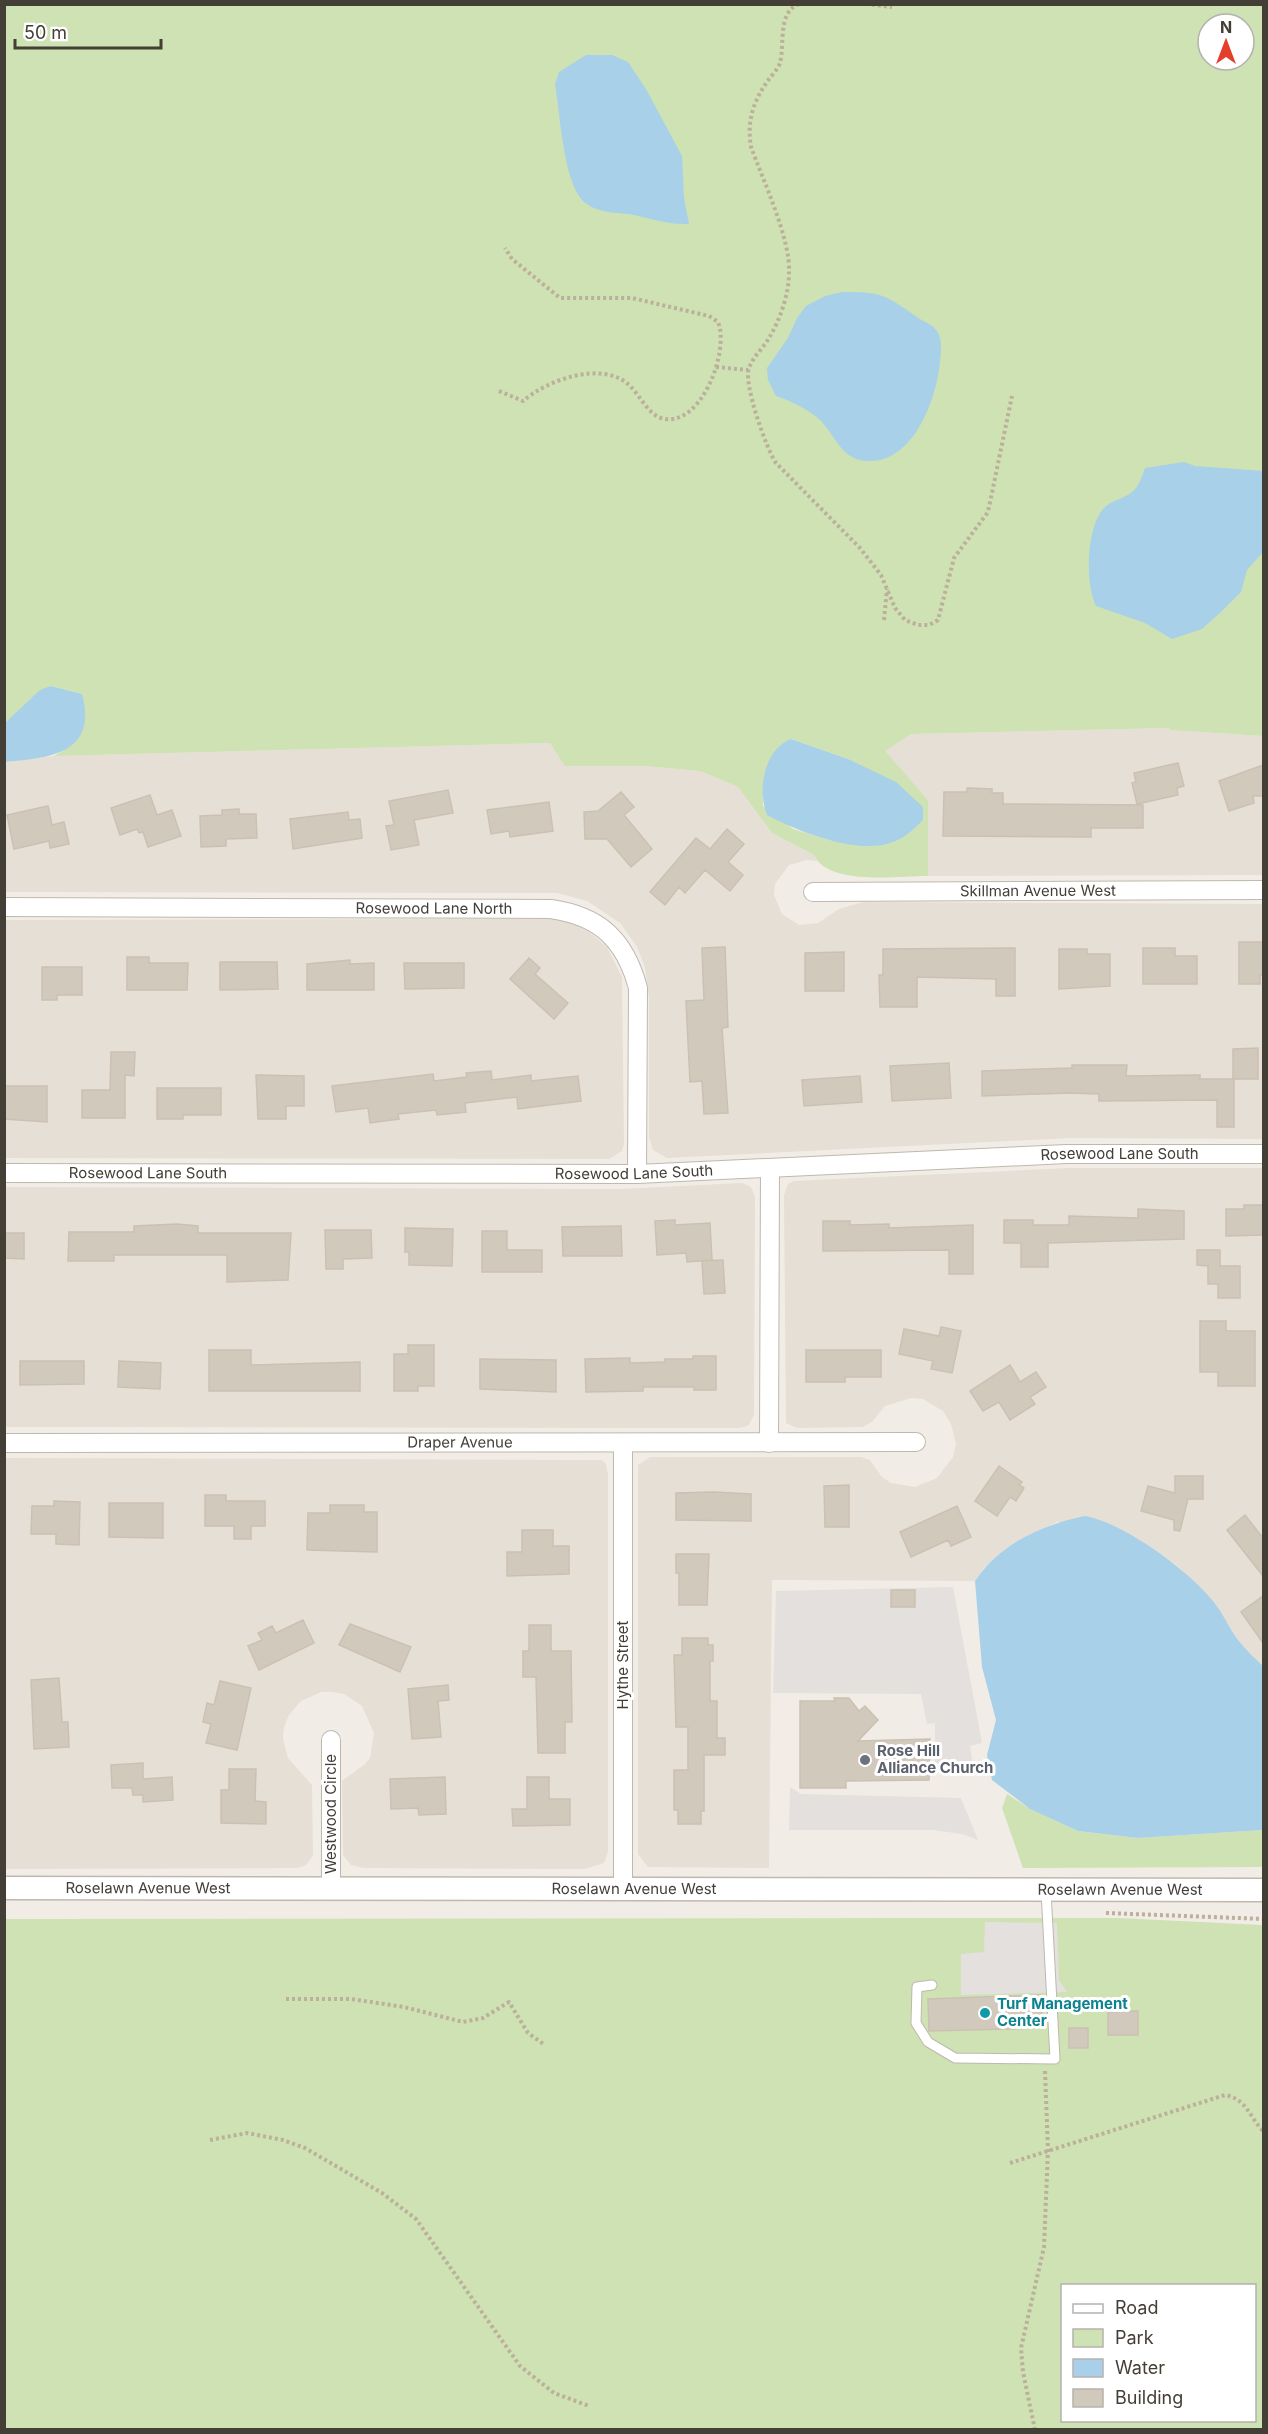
<svg xmlns="http://www.w3.org/2000/svg" width="1268" height="2434" font-family="Inter,sans-serif">
<style>
.residential{fill:#e5dfd5}
.green{fill:#cee2b3;fill-rule:evenodd}
.parking{fill:#e3e0de}
.water{fill:#a8d0e8}
.building{fill:#d2c9bd;stroke:#ccc0b1;stroke-width:1.5}
.lines{fill:none;stroke-linecap:round;stroke-linejoin:round}
.service-casing{stroke:#bfb8ad;stroke-width:11}
.minor-casing{stroke:#bfb8ad;stroke-width:20}
.tertiary-casing{stroke:#bfb8ad;stroke-width:25}
.path{stroke:#bcb09c;stroke-width:4;stroke-dasharray:3 3;stroke-linecap:butt}
.service{stroke:#fff;stroke-width:9}
.minor{stroke:#fff;stroke-width:18}
.tertiary{stroke:#fff;stroke-width:22}
.worship-dot{fill:#6b7280;stroke:#fff;stroke-width:2}
.culture-dot{fill:#0f9aa8;stroke:#fff;stroke-width:2}
.labels{text-anchor:middle;stroke-width:6;stroke-linejoin:round;paint-order:stroke}
.street-label{font-size:15px;fill:#433e36;stroke:#fff}
.worship-label{font-size:15px;font-weight:bold;fill:#5b616d;stroke:#fff;text-anchor:start}
.culture-label{font-size:15px;font-weight:bold;fill:#0d838f;stroke:#fff;text-anchor:start}
</style>
<rect width="100%" height="100%" fill="#f1ede6"/>
<path class="residential" d="M1169,728L1170,730L1263,736V875L928,876V800L884,751L911,734Z
M550,743L566,766H645L700,771L738,787L772,833L814,855L817,861L807,860L789,865L775,884L774,895L782,914L799,925L818,923L839,909L863,902L1263,904V1139L1071,1138L667,1158L653,1150L649,1137V997L645,967L637,947L620,923L587,901L557,893L5,892V762L54,756Z
M555,919L572,923L589,932L607,947L622,977L624,1144L622,1151L609,1159L5,1158L4,920Z
M1070,1168H1263V1666L1239,1642L1214,1602L1175,1564L1154,1552L1057,1522L1005,1549L984,1568L975,1581L772,1580L769,1868L648,1867L638,1854V1465L650,1457H861L870,1460L882,1477L891,1483L915,1487L937,1478L953,1457L956,1444L951,1424L943,1411L923,1399L911,1398L885,1406L872,1422L863,1427L797,1428L786,1423L784,1195L788,1184L794,1181Z
M742,1183L751,1187L755,1197L754,1415L748,1426L739,1428L5,1427V1187L620,1189Z
M5,1458L602,1460L606,1464L608,1475V1851L604,1863L585,1869L364,1868L351,1865L343,1855L342,1781L365,1764L370,1758L374,1733L362,1706L344,1694L332,1692H321L301,1701L289,1715L284,1727L283,1739L288,1758L312,1785L313,1856L306,1865L297,1868L5,1869Z"/>
<path class="green" d="M5,5H1263V736L1170,730L1169,728L911,734L885,751L928,800V876C898,876 828,886 814,855L772,833L738,787L700,771L645,766H565L550,743L54,756C87,739 83,729 82,694L51,686L5,723ZM1208,24H1244V60H1208ZM791,739L848,759L923,807V820L863,845L829,840L793,829L763,806C762,769 769,766 791,739Z
M1007,1794L1030,1809L1078,1831L1138,1838L1263,1830V1867L1023,1868L1002,1808Z
M1118,1918L1263,1925V2429H5L4,1919ZM1062,2286H1254V2420H1062Z"/>
<path class="parking" d="M953,1587L982,1743L970,1746L973,1765H935V1723L927,1724L921,1694L773,1693L776,1591Z
M790,1787L801,1794L961,1798L978,1840L962,1834L933,1830H789Z
M985,1922L1057,1923L1059,1980L1067,1992L961,1995V1954L984,1952Z"/>
<path class="water" d="M586,55H612L628,62L646,89L682,156L684,198L689,224C670,225 653,219 634,215C618,212 595,214 582,200C563,178 560,113 555,84L559,72Z
M842,292C882,292 884,294 917,317C922,321 932,324 936,330C943,339 941,350 940,361C937,397 915,461 870,461C842,462 836,436 820,420C808,409 791,401 776,396L768,380L767,368L788,338L797,318L806,306L825,296Z
M1184,462L1195,466L1263,471V552L1247,570L1241,592L1221,612L1202,629L1172,639L1145,623L1096,606C1085,584 1086,527 1104,508C1112,500 1124,499 1132,492C1139,487 1142,476 1145,468Z
M51,686L82,694C98,754 50,758 5,762V723L40,690Z
M791,739L848,759L896,782L923,807V820C914,829 906,837 893,842C858,856 797,831 767,815C757,789 764,750 791,739Z
M1085,1516C1124,1523 1188,1570 1213,1601C1223,1613 1229,1628 1238,1640C1245,1649 1255,1658 1263,1666V1830L1138,1838L1078,1831L1030,1809L992,1780L987,1755L996,1720L982,1667L975,1581C1001,1543 1042,1525 1085,1516Z"/>
<path class="building" d="M1178,763L1184,786L1177,788L1178,795L1137,804L1132,783L1136,782L1134,773Z
M1263,765V796H1253L1254,803L1229,811L1219,781Z
M967,788L992,789V793H1003V804L1143,805V828H1091V837L943,836L944,792H967Z
M448,790L453,813L414,820L419,845L391,850L386,826L394,825L389,801Z
M621,792L634,807L624,815L652,849L631,867L607,839H585L584,812L598,811Z
M150,795L157,815L172,810L181,836L148,847L143,832L139,833L137,829L120,835L111,808Z
M549,802L553,831L510,837L509,831L491,834L487,810Z
M48,806L52,825L64,822L69,844L50,848L49,841L14,849L7,815Z
M239,809V814H256L257,838L226,839V846L201,847L200,816L222,815V810Z
M348,812L349,820L360,819L362,838L293,849L290,819Z
M727,829L744,844L728,862L743,875L730,891L705,870L685,893L679,887L665,905L650,892L696,838L710,849Z
M1239,942H1263V975H1260V984H1239Z
M725,947L728,1027L722,1028L728,1113L704,1114L702,1081L690,1082L686,1001L704,1000L702,948Z
M1015,948V996H996V979L917,977V1007H880L879,975H883V949Z
M1143,948H1175V956H1197V984H1143Z
M1059,949H1087V954H1110V986L1059,989Z
M844,952V991H805V953Z
M127,957H149V963H188L187,990H127Z
M529,958L540,968L535,974L568,1003L554,1019L510,979Z
M350,960V964L374,963V990H307V964Z
M220,962H277L278,989L220,990Z
M404,963H464V988L405,989Z
M42,967H82V995H57V1000H42Z
M1258,1048V1079H1233V1049Z
M111,1052H135L134,1076L125,1075V1118H82V1090H110Z
M949,1063L951,1098L892,1101L890,1066Z
M1072,1065H1127L1126,1076L1200,1075V1079H1234V1127H1217V1100L1099,1101V1094L1071,1093L982,1096V1071L1072,1068Z
M491,1071L492,1080L531,1075V1081L578,1076L581,1101L518,1109L517,1097L465,1103L466,1112L437,1115L436,1110L398,1114L399,1119L370,1123L368,1108L336,1112L332,1086L433,1074L434,1081L467,1077L466,1073Z
M256,1075L304,1076V1106H286V1119H258Z
M860,1076L862,1102L804,1106L802,1080Z
M4,1086H47V1122L4,1119Z
M157,1088H221V1115H183V1119H157Z
M1244,1205H1263V1235L1226,1236V1209H1244Z
M1138,1209L1184,1211V1239L1048,1243V1267H1021V1243H1004V1220H1033V1225H1069V1216L1138,1218Z
M675,1220V1225L710,1223L712,1260L687,1262L686,1253L657,1255L655,1221Z
M823,1221H850V1225L889,1224V1228L973,1225V1274H949V1250L823,1251Z
M177,1224L198,1226V1233H291L288,1280L227,1282V1255H114V1261H68L69,1232H134V1226Z
M621,1226L622,1256H563L562,1227Z
M405,1228L453,1229L452,1266L409,1265V1252H405Z
M325,1230H371L372,1258L343,1259V1269H326Z
M482,1231H507V1250H542V1272H482Z
M4,1233H24V1259L4,1258Z
M1197,1250H1220V1266H1240V1298H1218V1284H1208V1266L1197,1265Z
M723,1260L725,1293L704,1294L702,1261Z
M1200,1321H1226V1331H1255V1386H1218V1372H1200Z
M941,1327L961,1331L952,1373L931,1369L933,1361L899,1354L904,1329L939,1336Z
M408,1345H434V1386H418V1391H394V1354H408Z
M209,1350H251V1365L360,1362V1391H209Z
M806,1350H881V1377H845V1382H806Z
M693,1356H716V1390H694V1387H643V1391L586,1392L585,1359L630,1358V1363L665,1362V1359H693Z
M480,1359L556,1360V1392L480,1389Z
M20,1361H84V1384L20,1385Z
M119,1361L161,1363L160,1389L118,1387Z
M1010,1365L1020,1382L1036,1372L1046,1387L1030,1397L1035,1404L1010,1420L999,1402L983,1411L970,1391Z
M999,1466L1022,1482L1019,1485L1024,1488L1016,1501L1010,1497L997,1516L975,1501Z
M1175,1476H1203V1499H1188L1180,1531L1174,1530V1520L1141,1511L1148,1486L1175,1493Z
M849,1485V1527H825L824,1486Z
M714,1492L751,1494V1521L676,1520V1493Z
M205,1495H226V1501H265V1526H251V1539H234V1526H205Z
M54,1501L80,1502L79,1545L56,1544V1534H31L32,1506H54Z
M109,1503H163V1538L109,1537Z
M330,1505H364V1512H377V1552L307,1550L308,1513H330Z
M957,1506L971,1537L951,1546L948,1540L911,1557L900,1532Z
M1245,1515L1263,1538V1576L1227,1530Z
M522,1530H553V1546H569V1574L507,1576V1552H522Z
M676,1554H709L707,1605H679V1573H676Z
M891,1590H915V1607H891Z
M1263,1596V1643L1241,1612Z
M303,1620L314,1643L259,1670L248,1646L262,1640L258,1633L272,1626L276,1633Z
M350,1624L411,1647L400,1672L339,1645Z
M529,1625H551V1651H571L572,1722H565V1753H538L536,1677H523V1651H529Z
M682,1638H708V1645H713V1661H710V1701H717V1738H725V1755H704V1811H701V1824H678V1810H674V1770H688V1727H676L674,1655H682Z
M59,1678L62,1722H68L69,1747L34,1749L31,1680Z
M220,1681L251,1688L237,1750L206,1743L211,1724L203,1722L207,1703L214,1705Z
M448,1685L449,1700L438,1701L441,1737L412,1739L408,1689Z
M834,1698H849L859,1711L865,1706L878,1720L858,1741L930,1739L929,1780L846,1781V1788H800V1701H835Z
M143,1763V1779L172,1777L173,1800L143,1802V1795H133L132,1788H112L111,1765Z
M229,1769H256L255,1801L266,1802V1824L221,1823V1790H229Z
M445,1777L446,1814L419,1815L418,1808L391,1809L390,1779Z
M527,1777H549V1799H570V1825L513,1826L512,1809H527Z
M1041,1995L1042,2028L929,2031L928,1999Z
M1138,2011V2035H1108V2012Z
M1069,2028H1088V2048H1069Z"/>
<g class="lines">
<defs>
<path id="service" d="M932,1985L917,1987L916,2023L928,2042L955,2058L1055,2059L1046,1891"/>
<g id="minor">
<path id="s1" d="M813,892L1264,890"/>
<path id="s2" d="M4,907L551,909C600,916 625,940 638,988L637,1174"/>
<path id="s3" d="M4,1173L637,1174L1067,1154H1264"/>
<path id="s4" d="M4,1443L916,1442"/>
<path d="M623,1443V1888"/>
<path d="M769,1443L770,1168"/>
<path d="M331,1888V1740"/>
</g>
<g id="tertiary">
<path id="s5" d="M4,1888L1264,1890"/>
</g>
</defs>
<use href="#service" class="service-casing"/>
<use href="#minor" class="minor-casing"/>
<use href="#tertiary" class="tertiary-casing"/>
<path class="path" d="M799,4C777,12 785,45 780,63C778,69 771,76 767,82C752,104 747,122 751,147C763,180 791,240 789,273C789,294 780,320 769,338C763,348 753,357 749,368C743,384 767,450 776,463L860,548L881,575L895,608L905,620L918,625H929L938,620L954,558L988,512L1012,396
M866,4L892,7
M716,367L748,370
M499,391L523,401C547,380 602,360 629,385C640,395 647,413 661,418C701,430 730,350 718,322L709,316L632,298H560L512,259L505,248
M884,620L887,589
M1106,1913L1264,1919
M286,1999H351L404,2007L463,2022L483,2018L509,2002L528,2033L545,2045
M210,2140L247,2133L283,2140L305,2148L382,2193L416,2219L520,2366L554,2393L589,2406
M1010,2163L1225,2095C1247,2099 1249,2117 1264,2132
M1035,2430L1023,2372L1021,2348L1044,2247L1048,2150L1045,2071"/>
<use href="#service" class="service"/>
<use href="#minor" class="minor"/>
<use href="#tertiary" class="tertiary"/>
</g>
<circle class="worship-dot" cx="865" cy="1760" r="6"/>
<circle class="culture-dot" cx="985" cy="2013" r="6"/>
<g class="labels">
<g class="street-label">
<text dy="5" stroke="none"><textPath href="#s1" startOffset="225">Skillman Avenue West</textPath></text>
<text dy="5" stroke="none"><textPath href="#s2" startOffset="430">Rosewood Lane North</textPath></text>
<text dy="5" stroke="none"><textPath href="#s3" startOffset="1116">Rosewood Lane South</textPath></text>
<text dy="5" stroke="none"><textPath href="#s3" startOffset="630">Rosewood Lane South</textPath></text>
<text dy="5" stroke="none"><textPath href="#s3" startOffset="144">Rosewood Lane South</textPath></text>
<text dy="5" stroke="none"><textPath href="#s4" startOffset="456">Draper Avenue</textPath></text>
<text transform="translate(623 1665) rotate(-90)" y="5">Hythe Street</text>
<text transform="translate(331 1814) rotate(-90)" y="5">Westwood Circle</text>
<text dy="5" stroke="none"><textPath href="#s5" startOffset="144">Roselawn Avenue West</textPath></text>
<text dy="5" stroke="none"><textPath href="#s5" startOffset="630">Roselawn Avenue West</textPath></text>
<text dy="5" stroke="none"><textPath href="#s5" startOffset="1116">Roselawn Avenue West</textPath></text>
</g>
<g class="worship-label">
<text x="877" y="1756">Rose Hill<tspan x="877" dy="17">Alliance Church</tspan></text>
</g>
<g class="culture-label">
<text x="997" y="2009">Turf Management<tspan x="997" dy="17">Center</tspan></text>
</g>
</g>
<rect width="1268" height="2434" fill="none" stroke="#433e36" stroke-width="12"/>
<rect x="1061" y="2284" width="195" height="138" fill="#ffffff" stroke="#b4b2af" stroke-width="1.5"/>
<rect x="1073" y="2304" width="30" height="9" fill="#ffffff" stroke="#b4b2af" stroke-width="1.5"/>
<text x="1115" y="2314" font-size="18" fill="#433e36">Road</text>
<rect x="1073" y="2329" width="30" height="18" fill="#cee2b3" stroke="#b4b2af" stroke-width="1.5"/>
<text x="1115" y="2344" font-size="18" fill="#433e36">Park</text>
<rect x="1073" y="2359" width="30" height="18" fill="#a8d0e8" stroke="#b4b2af" stroke-width="1.5"/>
<text x="1115" y="2374" font-size="18" fill="#433e36">Water</text>
<rect x="1073" y="2389" width="30" height="18" fill="#d2c9bd" stroke="#b4b2af" stroke-width="1.5"/>
<text x="1115" y="2404" font-size="18" fill="#433e36">Building</text>
<g transform="translate(1226 42)"><circle r="28" fill="#ffffff" stroke="#b4b2af" stroke-width="1.5"/>
<path d="M0-4.5L10 22L0 15L-10 22Z" fill="#e43f2a"/>
<text y="-9" font-size="16" font-weight="bold" text-anchor="middle" fill="#433e36">N</text>
</g>
<path d="M15 39v9h146v-9" fill="none" stroke="#433e36" stroke-width="3"/>
<text x="24" y="39" font-size="18" fill="#433e36" stroke="#ffffff" stroke-width="4.5" paint-order="stroke">50 m</text>
</svg>
